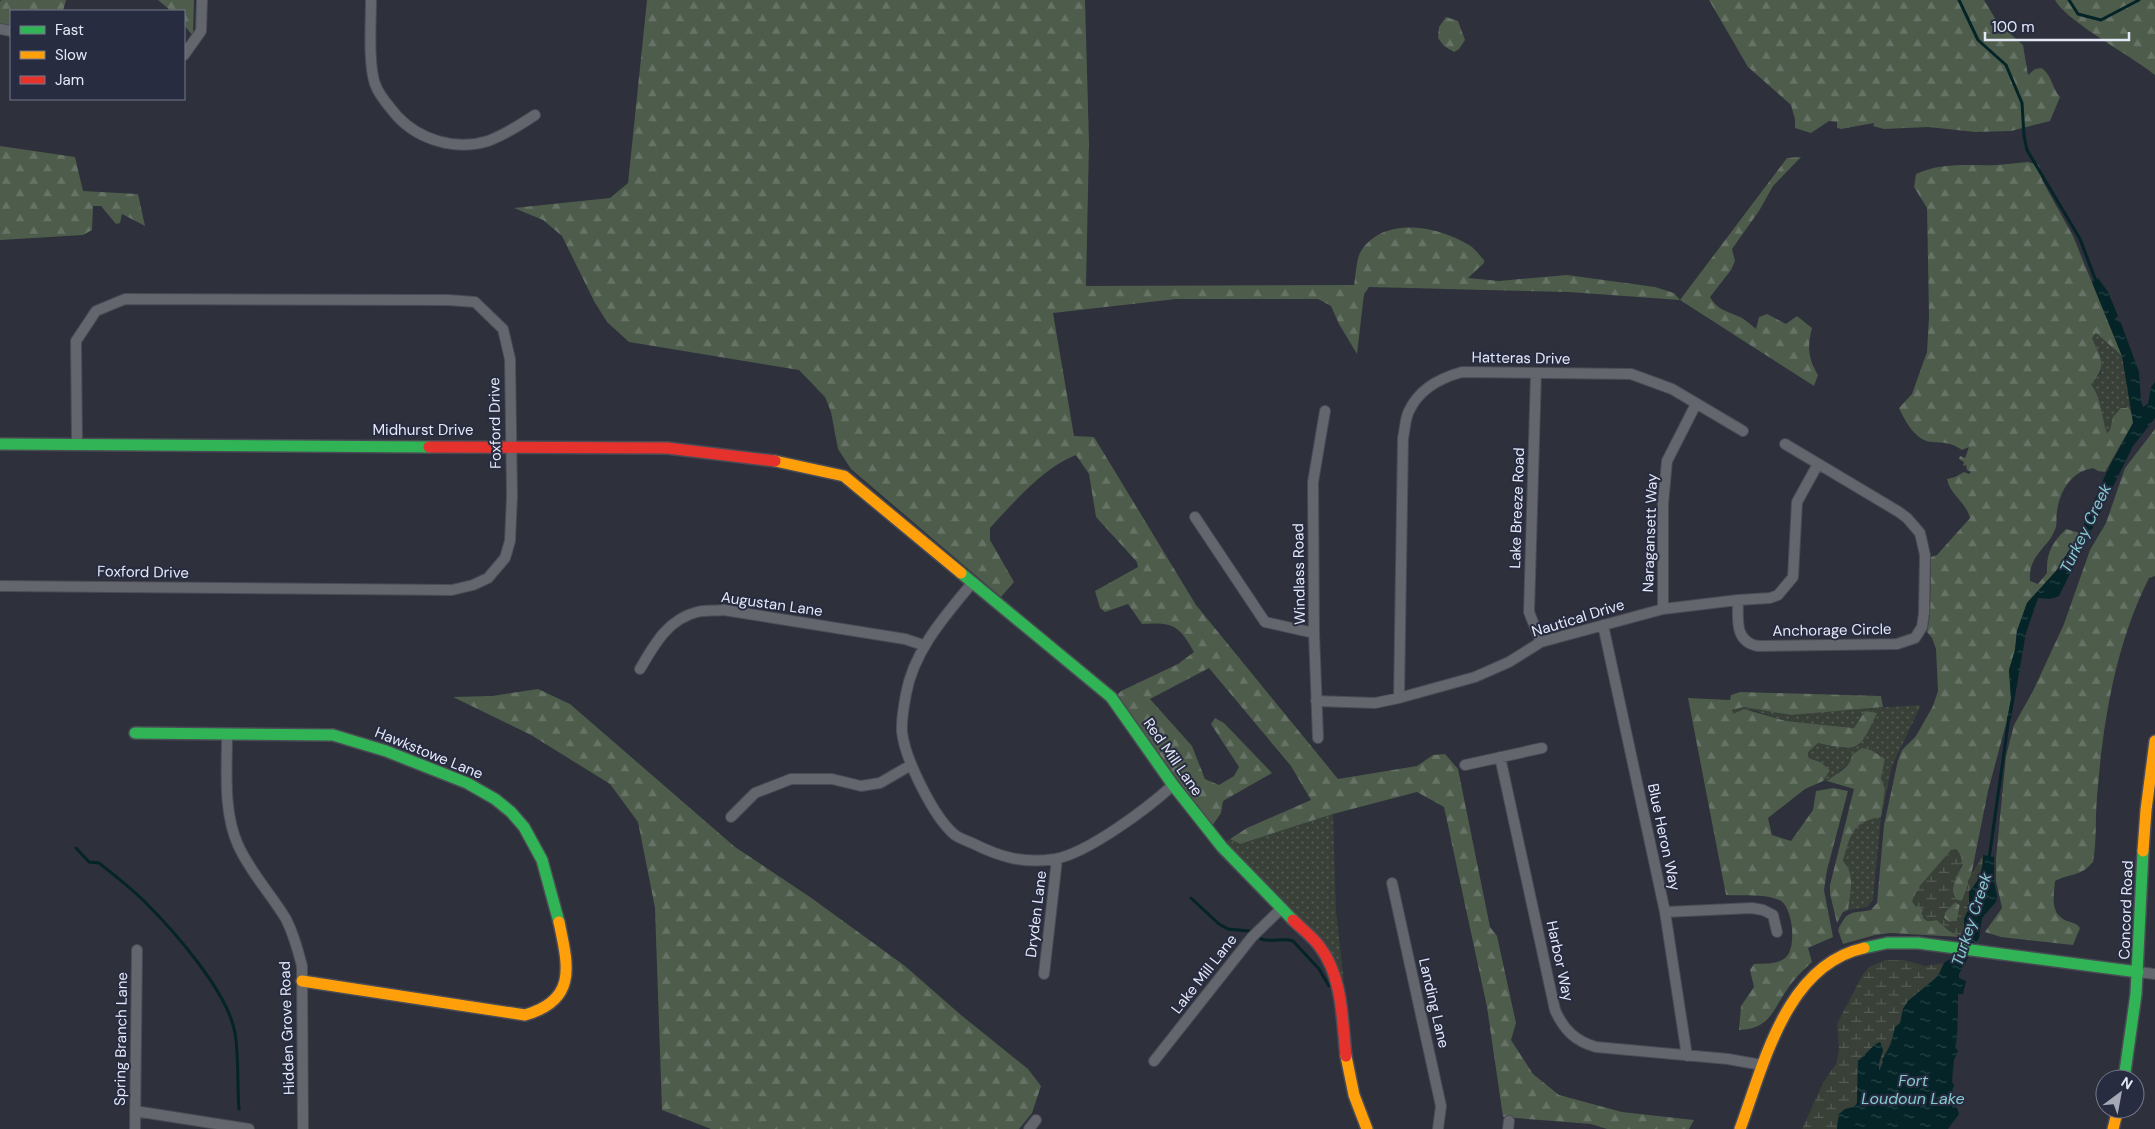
<svg xmlns="http://www.w3.org/2000/svg" width="2155" height="1129" font-family="'DM Sans',sans-serif">
<style>
.grass{fill:url(#grass-dots)}
.forest{fill:url(#forest-firs)}
.wetland{fill:url(#wetland-marsh);fill-rule:evenodd}
.water{fill:url(#water-ripples)}
.lines{fill:none;stroke-linecap:round;stroke-linejoin:round}
.stream{stroke:#042427;stroke-width:3}
.street-casing{stroke:#494b55;stroke-width:12}
.fast-casing{stroke:#494b55;stroke-width:14}
.slow-casing{stroke:#494b55;stroke-width:14}
.jam-casing{stroke:#494b55;stroke-width:14}
.street{stroke:#64666e;stroke-width:10}
.fast{stroke:#30b455;stroke-width:11}
.slow{stroke:#ff9f0a;stroke-width:11}
.jam{stroke:#e5322d;stroke-width:11}
.labels{text-anchor:middle;stroke-width:4;stroke-linejoin:round;paint-order:stroke}
.street-label{font-size:15px;fill:#e5e9f7;stroke:#282c41}
.water-label{font-size:16px;font-style:italic;fill:#86cccf;stroke:#282c41}
</style>
<defs>
<pattern id="grass-dots" width="8" height="8" patternUnits="userSpaceOnUse" patternTransform="scale(1.25)"><rect width="8" height="8" fill="#384037"/><path d="M2 2h.1M6 6h.1" fill="none" stroke="#555c55" stroke-width="1.8" stroke-linecap="round"/></pattern>
<pattern id="forest-firs" width="22" height="20" patternUnits="userSpaceOnUse" patternTransform="scale(1.25)"><rect width="22" height="20" fill="#4d5c4b"/><path d="M5 1l3.5 6h-7zM16 11l3.5 6h-7z" fill="#667366"/></pattern>
<pattern id="wetland-marsh" width="20" height="14" patternUnits="userSpaceOnUse" patternTransform="scale(1.25)"><rect width="20" height="14" fill="#384037"/><path d="M1 5h8M5 5V1M11 12h8M15 12V8" fill="none" stroke="#555c55"/></pattern>
<pattern id="water-ripples" width="26" height="14" patternUnits="userSpaceOnUse" patternTransform="scale(1.25)"><rect width="26" height="14" fill="#042427"/><path d="M2 4q2-2 4 0t4 0M15 11q2-2 4 0t4 0" fill="none" stroke="#284447"/></pattern>
</defs>
<rect width="100%" height="100%" fill="#2e303b"/>
<path class="grass" d="M2096,333L2122,356L2134,418L2129,408L2113,417L2110,430L2107,434C2101,416 2102,399 2091,384L2101,373V359L2092,338Z
M1921,705L1892,766L1881,817L1873,900L1867,907L1848,910C1850,893 1856,874 1843,861L1852,831L1857,825L1869,819L1885,789L1881,778L1885,759L1851,762L1827,781H1823L1829,770L1820,762L1808,758L1807,752L1818,743L1847,749L1865,711L1854,728L1786,721L1752,710L1733,714L1732,710L1744,707L1791,715L1842,710Z
M1333,814L1336,911L1344,982L1338,965L1331,953L1226,842L1230,839L1240,844Z"/>
<path class="forest" d="M2,0H66L63,11H11V27L0,26V1Z
M158,0H194L193,36L184,25V11H171Z
M647,0H1085L1089,143L1086,286L1354,285C1356,275 1356,259 1361,251C1384,216 1437,226 1467,244C1474,247 1479,255 1484,260V263L1468,278L1499,281L1567,275L1655,287L1674,293L1680,300L1787,158L1801,157L1773,186L1759,211L1732,249L1735,261L1731,270L1710,297C1717,310 1727,311 1740,317C1746,320 1751,325 1756,329L1759,317L1767,314L1786,324L1797,316L1812,328C1807,347 1808,358 1818,375L1814,386L1680,300L1569,292L1369,287L1364,294L1357,354L1339,324L1331,306L1318,299H1176L1053,313L1074,436L1094,437L1196,605L1338,779L1417,766L1433,755L1445,754L1458,769L1490,927L1497,936L1516,1023L1511,1040L1533,1074L1559,1095L1622,1112L1694,1120L1689,1129H1607L1591,1124L1503,1117L1487,1007L1444,807L1417,792L1333,814L1240,844L1230,839L1247,828L1311,800L1291,766L1209,668L1150,699L1192,746L1205,779L1219,785L1234,776L1239,767L1211,724L1215,718L1224,723L1272,773L1223,801L1221,813L1212,826L1116,696L1121,691L1178,664L1194,652C1179,625 1173,622 1142,624L1128,604L1105,612L1100,608L1095,591L1138,567L1137,562L1096,517L1089,474L1076,455C1044,467 1013,503 990,528V540L1014,582L1001,597L851,469L838,449L831,412L825,397L799,370L629,342L607,322L594,301L562,236L543,220L514,208L610,198L628,183Z
M1709,0H1984L1998,23L2023,45L2028,75L2035,69L2041,68C2051,73 2052,88 2060,97L2050,121L2011,131L1975,132L1928,127L1884,129L1873,126L1874,123L1841,129L1837,128V122L1829,121L1811,133L1795,128V119L1791,105L1748,67Z
M2055,0H2155V75C2132,56 2067,22 2055,0Z
M1446,17L1458,21L1465,40L1459,49L1454,52L1444,46L1438,38L1439,27Z
M0,146L75,157L83,191L138,194L145,226L122,214L120,223L116,224L101,206H93L92,230L83,235L0,240Z
M2028,162L2039,165L2042,180L2073,236L2122,356L2096,333L2092,338C2101,359 2108,365 2091,384C2102,399 2101,416 2107,433L2110,430L2113,417L2121,408H2129L2134,418L2133,423L2105,472L2098,471L2093,468C2071,472 2060,490 2057,512C2056,516 2057,523 2056,527C2049,549 2028,553 2030,581L2038,584L2047,573C2046,553 2052,543 2066,529L2080,533L2056,571L2027,603L2017,631L2015,650L2009,670L2011,699L2007,720L1988,791L1971,876L1968,881V885L1962,901L1957,900C1947,890 1958,874 1963,864C1939,873 1923,875 1913,900L1923,909L1922,914L1927,921L1937,920L1948,930L1960,937L1890,933L1875,935L1843,944L1838,930C1848,909 1850,914 1871,910L1877,903L1884,825L1898,760L1902,750L1916,736L1933,706L1938,691L1936,649L1932,638L1927,632L1930,615L1931,557L1937,555L1970,518C1966,502 1950,495 1947,479L1955,477L1964,472L1969,474L1971,472L1967,470L1966,465L1963,466L1964,462L1959,459L1960,456L1965,458L1969,447L1962,450C1951,442 1944,443 1931,442C1915,440 1905,421 1899,408L1912,394L1927,352L1929,316L1927,208L1914,187L1916,174C1942,162 1969,166 1997,165C2008,164 2018,163 2028,162Z
M2155,429V576L2149,578C2115,646 2103,722 2097,797C2095,819 2097,841 2093,862C2080,877 2071,873 2055,881C2054,894 2050,911 2063,919C2069,923 2075,921 2080,928L2073,945L2001,937L1985,932L2002,908L1996,881V858L2006,756L2014,725L2033,691L2064,624L2090,550L2106,523L2125,468Z
M538,689L570,704L735,847L810,897L905,966L961,1015L1028,1069L1041,1086L1032,1113L1019,1129H711L662,1110L655,908L638,822L610,784L531,735L453,697L492,696Z
M1740,692L1881,696L1883,707L1791,715L1744,707L1732,710L1733,714L1744,709L1786,721L1854,728L1865,711L1877,713C1859,751 1859,752 1818,743L1808,752V758L1820,762L1830,770L1823,781L1805,789L1768,818L1772,835L1791,841L1813,810L1816,791L1833,788L1848,791L1827,870L1824,890L1833,937L1808,948L1812,962C1802,971 1793,980 1786,991C1772,1012 1769,1029 1739,1030L1741,1006L1754,987L1750,970L1754,964C1765,963 1776,965 1785,958C1797,949 1793,909 1781,901C1767,893 1742,896 1726,895L1688,698L1730,700L1731,695Z
M1862,748L1871,750L1885,759L1881,778L1885,789L1881,817C1851,822 1851,835 1843,861C1856,874 1850,893 1848,910L1843,912L1837,923L1830,894V885L1854,789L1827,781C1836,773 1851,768 1852,755Z
M1955,902L1960,905L1957,921L1949,922L1944,918L1945,912Z"/>
<path class="wetland" d="M1956,849C1974,865 1942,884 1957,900L1962,901L1968,885V881L1983,855V868L1978,881L1969,892L1970,908L1964,919V929L1960,937L1948,930L1937,920L1927,921L1923,918V909L1915,906L1912,901L1918,888L1951,850ZM1955,902L1960,905L1957,921L1949,922L1944,918L1945,912Z
M1885,960H1904L1925,966L1944,963C1934,988 1923,985 1908,1002C1902,1008 1904,1016 1900,1023C1892,1035 1890,1047 1882,1060L1883,1062L1876,1076L1883,1050L1873,1048L1858,1061L1857,1103L1854,1107L1845,1109L1837,1121V1129H1802L1823,1083L1836,1064L1839,1049L1837,1024L1863,974L1869,967Z"/>
<path class="water" d="M2098,278L2108,292L2118,316L2115,319L2121,323L2139,372L2141,401L2143,407L2148,404L2151,387L2155,382V418L2133,446L2059,596L2051,599L2038,598L2026,633L2011,719L2007,720L2011,699L2009,670L2015,650L2017,631L2027,603L2056,571L2080,533L2108,469L2133,423L2122,356L2092,282Z
M1983,855L1994,857V881L1997,896L1996,902L1982,918L1979,938L1959,974V978L1966,981L1963,994H1958C1958,1004 1958,1042 1955,1047L1958,1051L1954,1060L1952,1082L1954,1085L1952,1093L1959,1114L1948,1129H1837L1839,1114L1845,1109L1854,1107L1857,1103L1858,1061C1865,1056 1873,1044 1880,1042L1883,1050L1879,1063V1071L1883,1062L1882,1060L1891,1044L1895,1027L1900,1023L1903,1009L1908,1001L1938,976L1944,963L1953,957L1964,929V919L1969,908V892C1979,880 1983,871 1983,855Z"/>
<g class="lines">
<path class="stream" d="M1959,0L1978,40L2006,65L2022,103L2024,136L2027,150L2080,239L2097,284
M2069,0L2078,14L2101,20L2139,0
M76,848L89,862L99,863C114,875 131,888 145,902C174,931 228,992 235,1033C239,1057 237,1084 239,1109
M1989,859L2009,717
M1191,898L1219,924L1228,929L1249,931
M1261,939C1272,943 1283,937 1293,941L1319,969L1329,986"/>
<defs>
<path id="street" d="M371,0C371,23 368,63 375,84C379,96 389,106 397,116C419,140 456,151 488,141C504,135 520,125 535,115
M0,29L11,31
M184,55L201,31L202,0
M1536,373L1529,612L1541,642
M1195,517L1265,622L1314,633
M973,582C945,616 914,650 906,694C904,705 901,721 902,732C905,759 934,818 955,835C959,838 967,841 972,843C1000,857 1023,864 1055,859C1088,853 1148,808 1173,785
M0,586L452,590L473,585L488,578L505,558L510,541L512,496L510,359L503,329L475,302L448,300L125,299L96,311L76,341L77,443
M1738,600C1738,618 1734,642 1758,646L1897,644L1915,638L1922,627L1924,613L1925,555L1920,533L1907,518L1899,512L1785,444
M1663,609V504L1667,461L1696,404
M1603,625L1665,912L1687,1056
M640,669C654,645 668,619 697,612C705,610 715,611 724,610L905,639L923,645
M1399,698L1403,438C1405,430 1405,418 1409,411C1419,389 1440,378 1462,372L1631,374L1672,389L1743,431
M1316,701L1375,703L1399,698L1475,677L1509,662L1541,642L1663,609L1738,600L1770,598L1778,595L1793,577L1797,502L1818,464
M227,735C227,771 223,811 238,845C250,872 271,894 286,919C294,935 298,950 302,966L303,1129
M1318,738L1314,633L1313,482L1325,411
M1500,757L1555,1010C1564,1030 1575,1041 1596,1047L1728,1059L1762,1065
M1465,765L1542,748
M731,817L755,793L791,779H832L861,786L880,783L911,765
M1392,883L1441,1106L1438,1129
M1665,912L1752,908L1763,910L1773,915L1777,932
M2138,972L2155,974
M1044,974L1057,859
M1154,1061L1252,937L1282,908
M135,1111L249,1129
M135,1129L137,950
M1029,1129L1036,1120
M1508,1129L1509,1121"/>
<path id="fast" d="M0,444L429,447
M961,573L1111,697L1173,785L1222,847L1293,920
M135,733L333,735L386,751L467,783L495,799L511,812L524,827L542,860L559,922
M1864,948L1887,943H1918L2138,972
M2124,1079L2136,994L2143,851"/>
<path id="slow" d="M775,461L844,476L961,573
M2143,851L2146,810L2155,741
M302,981L525,1015C578,1000 568,965 559,922
M1346,1056L1354,1095L1367,1129
M1740,1129C1764,1064 1786,965 1864,948
M2113,1129L2118,1109"/>
<path id="jam" d="M429,447L667,448L775,461
M1293,920C1302,929 1313,937 1320,947C1343,977 1342,1021 1346,1056"/>
</defs>
<use href="#street" class="street-casing"/>
<use href="#fast" class="fast-casing"/>
<use href="#slow" class="slow-casing"/>
<use href="#jam" class="jam-casing"/>
<use href="#street" class="street"/>
<use href="#fast" class="fast"/>
<use href="#slow" class="slow"/>
<use href="#jam" class="jam"/>
</g>
<g class="labels">
<g class="street-label">
<text transform="translate(1521 358) rotate(1)" y="5">Hatteras Drive</text>
<text transform="translate(495 423) rotate(-91)" y="5">Foxford Drive</text>
<text x="423" y="435">Midhurst Drive</text>
<text transform="translate(1517 508) rotate(-88)" y="5">Lake Breeze Road</text>
<text transform="translate(1650 533) rotate(-88)" y="5">Naragansett Way</text>
<text transform="translate(143 572) rotate(1)" y="5">Foxford Drive</text>
<text transform="translate(1299 574) rotate(-91)" y="5">Windlass Road</text>
<text transform="translate(772 604) rotate(8)" y="5">Augustan Lane</text>
<text transform="translate(1578 618) rotate(-17)" y="5">Nautical Drive</text>
<text transform="translate(1832 630) rotate(-1)" y="5">Anchorage Circle</text>
<text transform="translate(429 753) rotate(22)" y="5">Hawkstowe Lane</text>
<text transform="translate(1173 757) rotate(55)" y="5">Red Mill Lane</text>
<text transform="translate(1664 837) rotate(78)" y="5">Blue Heron Way</text>
<text transform="translate(2126 910) rotate(-88)" y="5">Concord Road</text>
<text transform="translate(1036 914) rotate(-83)" y="5">Dryden Lane</text>
<text transform="translate(1560 961) rotate(78)" y="5">Harbor Way</text>
<text transform="translate(1204 974) rotate(-52)" y="5">Lake Mill Lane</text>
<text transform="translate(1434 1003) rotate(77)" y="5">Landing Lane</text>
<text transform="translate(287 1028) rotate(-92)" y="5">Hidden Grove Road</text>
<text transform="translate(121 1039) rotate(-89)" y="5">Spring Branch Lane</text>
</g>
<g class="water-label">
<text transform="translate(2085 528) rotate(-64)" y="6">Turkey Creek</text>
<text transform="translate(1971 919) rotate(-72)" y="6">Turkey Creek</text>
<text x="1913" y="1086">Fort<tspan x="1913" dy="18">Loudoun Lake</tspan></text>
</g>
</g>
<rect x="10" y="10" width="175" height="90" fill="#282c41" stroke="#74788a"/>
<rect x="20" y="26" width="25" height="8" fill="#30b455" stroke="#74788a"/>
<text x="55" y="35" font-size="15" fill="#e5e9f7">Fast</text>
<rect x="20" y="51" width="25" height="8" fill="#ff9f0a" stroke="#74788a"/>
<text x="55" y="60" font-size="15" fill="#e5e9f7">Slow</text>
<rect x="20" y="76" width="25" height="8" fill="#e5322d" stroke="#74788a"/>
<text x="55" y="85" font-size="15" fill="#e5e9f7">Jam</text>
<g transform="translate(2120 1094) rotate(32)"><circle r="24" fill="#282c41" stroke="#74788a"/>
<path d="M0-4L9 19L0 12L-9 19Z" fill="#a5a8b5"/>
<text y="-8" font-size="14" font-weight="bold" text-anchor="middle" fill="#e5e9f7">N</text>
</g>
<path d="M1985 32v8h144v-8" fill="none" stroke="#e5e9f7" stroke-width="2.5"/>
<text x="1992" y="32" font-size="15" fill="#e5e9f7" stroke="#282c41" stroke-width="4" paint-order="stroke">100 m</text>
</svg>
